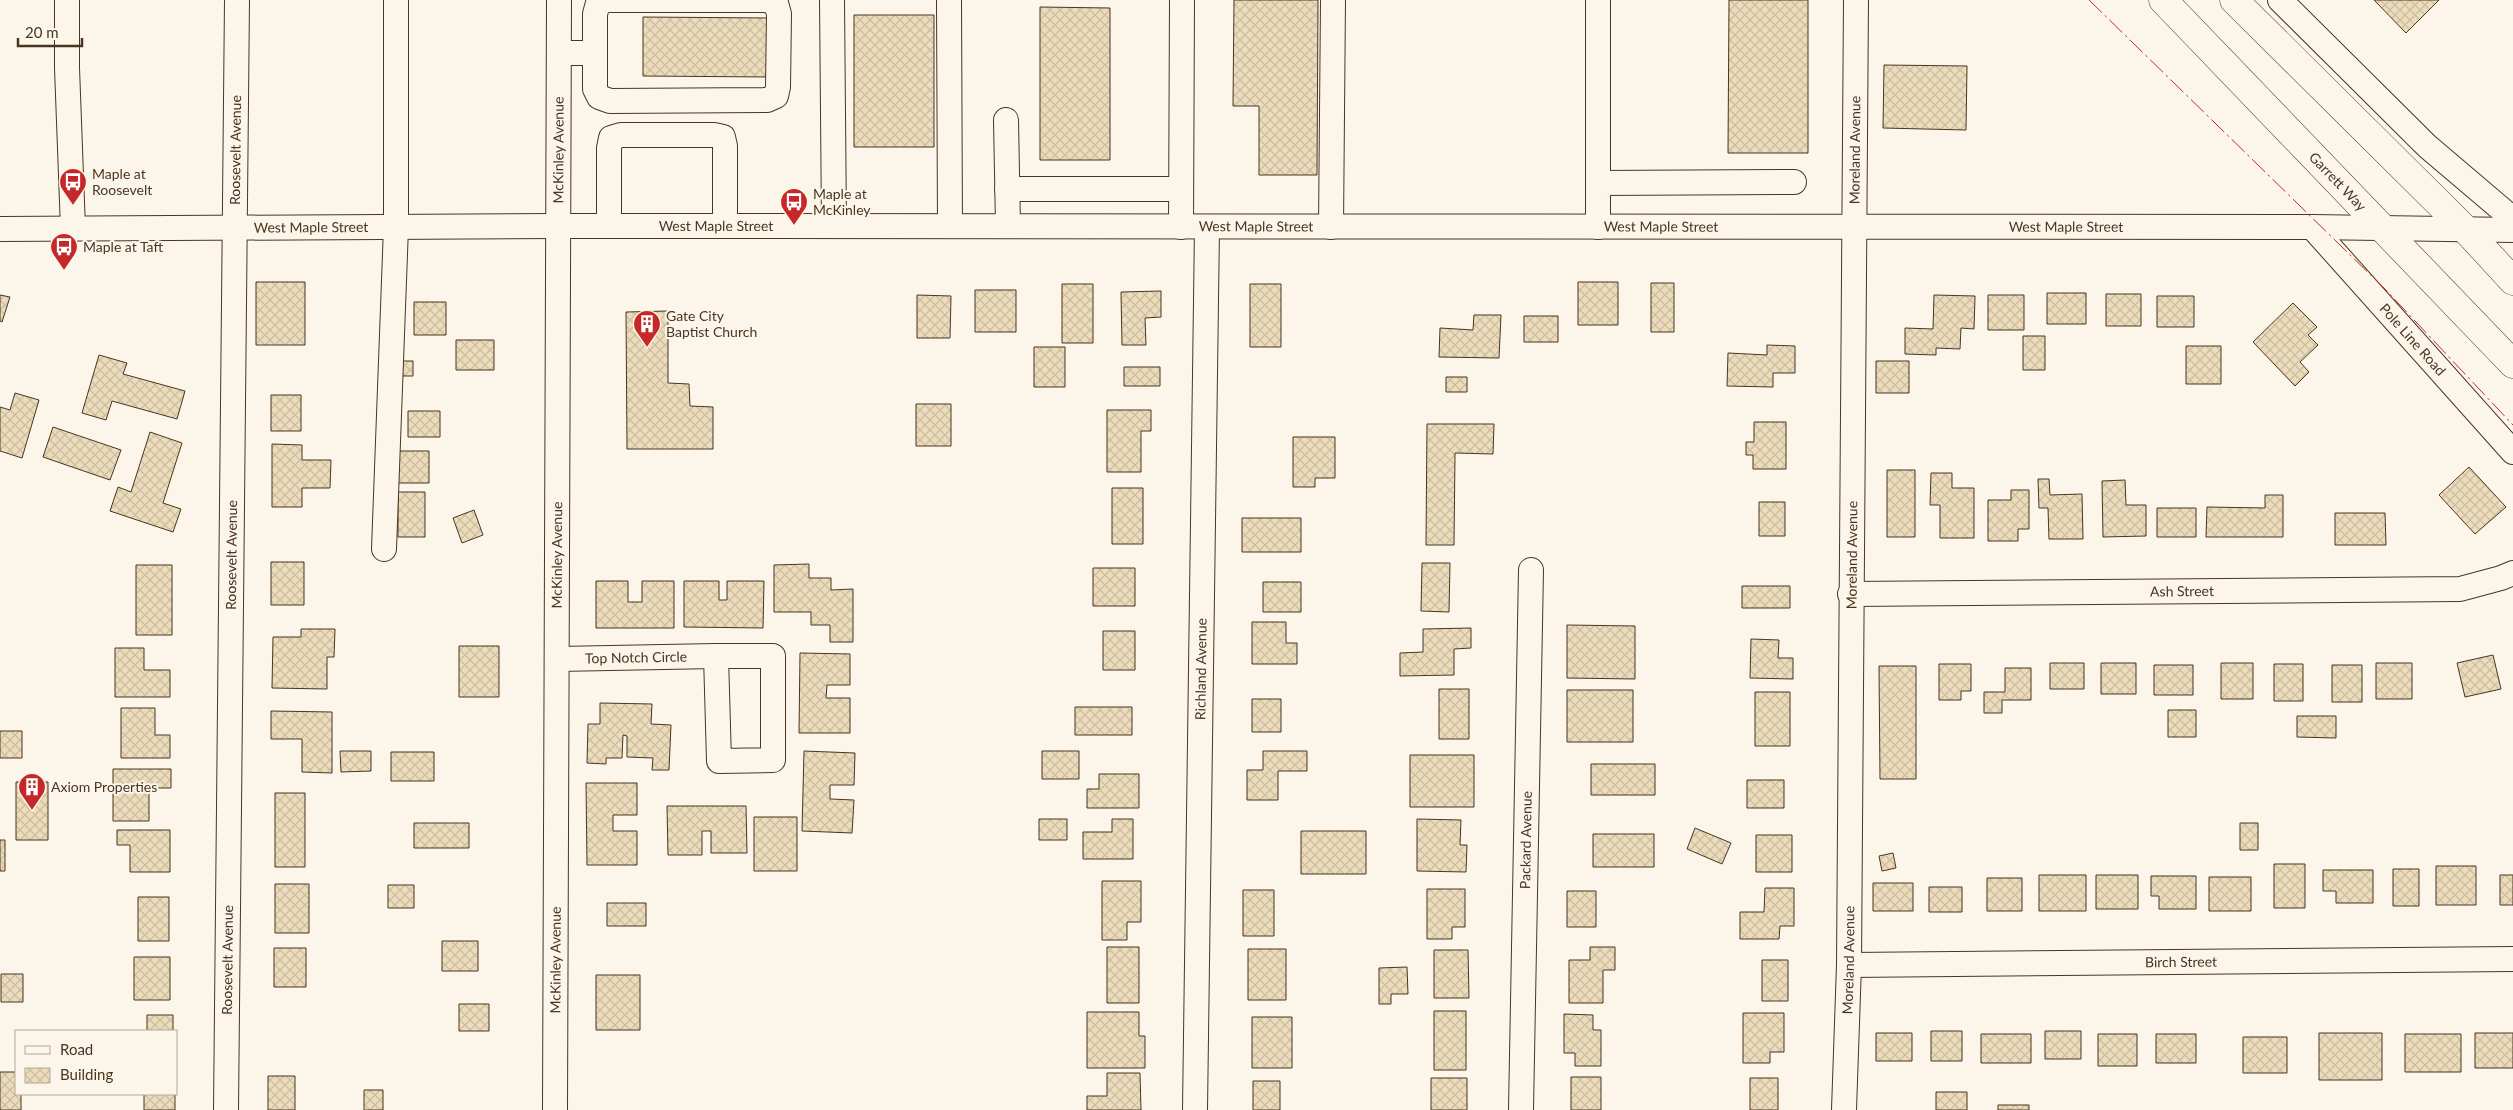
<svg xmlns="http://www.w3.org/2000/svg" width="2513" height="1110" font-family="Lato,sans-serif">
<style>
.building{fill:url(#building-cross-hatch);stroke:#4a3520}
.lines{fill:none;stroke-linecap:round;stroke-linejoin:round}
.minor-casing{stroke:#4a3520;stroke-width:26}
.major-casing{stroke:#4a3520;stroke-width:29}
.minor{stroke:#fbf6e9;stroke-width:24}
.major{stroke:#fbf6e9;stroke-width:28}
.power{stroke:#c62828;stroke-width:1;stroke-dasharray:18 4 2.5 4;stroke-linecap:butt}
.labels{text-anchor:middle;stroke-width:4;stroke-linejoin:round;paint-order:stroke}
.street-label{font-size:14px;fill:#4a3520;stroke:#fbf6e9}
.poi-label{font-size:14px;fill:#4a3520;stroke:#fbf6e9;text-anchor:start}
</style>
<defs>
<pattern id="building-cross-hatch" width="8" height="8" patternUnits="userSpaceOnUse" patternTransform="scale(1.25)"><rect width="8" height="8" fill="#ecdcbc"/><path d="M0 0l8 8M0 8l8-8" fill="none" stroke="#ccbda1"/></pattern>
</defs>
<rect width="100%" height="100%" fill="#fbf6e9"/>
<path class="building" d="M1234,0H1318L1317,175H1259V106H1233Z
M1729,0H1808V153H1728Z
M2374,0H2439L2406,33Z
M1040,7L1110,8V160H1040Z
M854,15H934V147H854Z
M643,17L770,18L769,77L643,76Z
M1884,65L1967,66L1966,130L1883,128Z
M256,282H305V345H256Z
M1578,282H1618V325H1578Z
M1651,283H1674V332H1651Z
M1062,284H1093V343H1062Z
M1250,284H1281V347H1250Z
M975,290H1016V332H975Z
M1161,291V317L1145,318L1146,345H1122L1121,292Z
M2047,293H2086V324H2047Z
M2106,294H2141V326H2106Z
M0,295L10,297L2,322L0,321Z
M917,295L951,296L950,338H917Z
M1934,295L1975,296L1974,329L1961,328L1960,349L1936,348V355L1905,354V328L1933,329Z
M1988,295H2024V330H1988Z
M2157,296H2194V327H2157Z
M414,302H446V335H414Z
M2293,303L2317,327L2308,335L2318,345L2300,362L2309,372L2295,386L2253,342Z
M668,311V383L689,384L690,406L713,407V449H627L626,312Z
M1474,315H1501L1499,358L1439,357L1440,328L1473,330Z
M1524,316H1558V342H1524Z
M2023,336H2045V370H2023Z
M456,340H494V370H456Z
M1767,345L1795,346V373H1773V387L1727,386L1728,353L1767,355Z
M2186,346H2221V384H2186Z
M1034,347H1065V387H1034Z
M99,355L127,363L123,374L185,391L177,419L112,401L106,420L82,413Z
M393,361H413V376H393Z
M1876,361H1909V393H1876Z
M1124,367H1160V386H1124Z
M1446,377H1467V392H1446Z
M15,393L39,400L22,458L0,451V407L10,410Z
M271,395H301V431H271Z
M916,404H951V446H916Z
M1107,410H1151V431H1141V472H1107Z
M408,411H440V437H408Z
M1754,422H1786V469H1753V455H1746V442H1754Z
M1427,424H1494L1493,454L1455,453L1454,545H1426Z
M53,427L121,450L110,480L43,457Z
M150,432L182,443L163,503L181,509L173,532L110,511L118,487L131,492Z
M1293,437H1335V478H1315V487H1293Z
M272,444L302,445V460H331L330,488H302V507H272Z
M393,451H429V483H393Z
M2469,467L2506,507L2475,534L2439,495Z
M1887,470H1915V537H1887Z
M1931,473H1952V488H1974V538H1940V505H1930Z
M2038,479H2049L2050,495L2082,494L2083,539H2049L2048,508H2039Z
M2125,480L2126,505H2146V536L2103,537L2102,481Z
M1112,488H1143V544H1112Z
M2011,490H2029V529H2018V541H1988V500H2011Z
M398,492H425V537H398Z
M2265,495H2283V537H2206L2207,507L2265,508Z
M1759,502H1785V536H1759Z
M2157,508H2196V537H2157Z
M474,510L483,535L462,543L453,518Z
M2335,513H2385L2386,545H2335Z
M1242,518H1301V552H1242Z
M271,562H304V605H271Z
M1422,563H1450L1449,612L1421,611Z
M809,564V578H831V590L853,589V642H830V625H811V612H774V565Z
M136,565H172V635H136Z
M1093,568H1135V606H1093Z
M596,581H628V602H642V581H674V628H596Z
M684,581H719V600H727V581H764L763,628L684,627Z
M1263,582H1301V612H1263Z
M1742,586H1790V608H1742Z
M1252,622H1286V643H1297V664H1252Z
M1567,625L1635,626V679L1567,678Z
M1471,628V648L1454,649V675L1400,676V653L1423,652V629Z
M301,629H335L334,657H327V689L272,688L273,637H301Z
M1103,631H1135V670H1103Z
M1751,639L1779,640L1778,658H1793V679L1750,678Z
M459,646H499V697H459Z
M115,648H144V670H170V697H115Z
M800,653L850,654V685H827L826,698H850V733H799Z
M2493,655L2501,689L2465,697L2457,663Z
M2050,663H2084V689H2050Z
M2101,663H2136V694H2101Z
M2221,663H2253V699H2221Z
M2376,663H2412V699H2376Z
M1939,664H1971V691H1961V700H1939Z
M2274,664H2303V701H2274Z
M2154,665H2193V695H2154Z
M2332,665H2362V702H2332Z
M1879,666H1916V779H1880Z
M2005,668H2031V700H2002V713H1984V692H2005Z
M1439,689H1469V739H1439Z
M1567,690H1633V742H1567Z
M1755,692H1790V746H1755Z
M1252,699H1281V732H1252Z
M600,703L652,704L651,724L671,725L669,770H652L653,758L627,757V736L623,735L622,758H606V764L587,763L588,724H600Z
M1075,707H1132V735H1075Z
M121,708H155V735H170V758H121Z
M2168,710H2196V737H2168Z
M271,711L332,712V773L302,772V739H271Z
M2297,716H2336V738L2297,737Z
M0,731H22V758H0Z
M340,751H371V771L341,772Z
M804,751L855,753L854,785H830V799L854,800L852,833L802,831Z
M1042,751H1079V779H1042Z
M1263,751H1307V771H1278V800H1247V770H1263Z
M391,752H434V781H391Z
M1410,755H1474V807H1410Z
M1591,764H1655V795H1591Z
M113,769H171V788H149V821H113Z
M1099,774H1139V808H1087V789H1099Z
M1747,780H1784V808H1747Z
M16,782H48V840H16Z
M586,783H637V815H613V831H637V865H587Z
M275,793H305V867H275Z
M667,806H746L747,853H711V831H702V855H668Z
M754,817H797V871H754Z
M1039,819H1067V840H1039Z
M1112,819H1133V859H1083V832H1112Z
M1417,819L1461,820L1460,845H1467L1466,872L1417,871Z
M414,823H469V848H414Z
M2240,823H2258V850H2240Z
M1695,828L1731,843L1722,864L1687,849Z
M117,830H170V872H130V845H117Z
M1301,831H1366V874H1301Z
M1593,834H1654V867H1593Z
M1756,835H1792V872H1756Z
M0,840H5V871H0Z
M1893,853L1896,868L1882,871L1879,856Z
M2274,864H2305V908H2274Z
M2436,866H2476V905H2436Z
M2393,869H2419V906H2393Z
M2323,870H2373V903H2336V891H2323Z
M2039,875H2086V911H2039Z
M2096,875H2138V909H2096Z
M2500,875H2513V905H2500Z
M2151,876H2196V909H2159V896H2151Z
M2209,877H2251V911H2209Z
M1987,878H2022V911H1987Z
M1102,881H1141V922H1127V940H1102Z
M1873,883H1913V911H1873Z
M275,884H309V933H275Z
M388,885H414V908H388Z
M1929,887H1962V912H1929Z
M1765,888H1794V926H1780L1779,939H1740V912H1764Z
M1427,889H1465V927H1452V939H1427Z
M1243,890H1274V936H1243Z
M1567,891H1596V927H1567Z
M138,897H169V941H138Z
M607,903H646V926H607Z
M442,941H478V971H442Z
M1107,947H1139V1003H1107Z
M1590,947H1615V970H1603V1003H1569V960H1590Z
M274,948H306V987H274Z
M1248,949H1286V1000H1248Z
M1434,950H1468L1469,998H1434Z
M134,957H170V1000H134Z
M1762,960H1788V1001H1762Z
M1407,967L1408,994H1391V1004H1379V968Z
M1,974H23V1002H1Z
M596,975H640V1030H596Z
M459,1004H489V1031H459Z
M1434,1011H1466V1070H1434Z
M1087,1012H1139V1036H1145V1068H1087Z
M1743,1013H1784V1052H1770V1063H1743Z
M1564,1014L1593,1015V1030H1601V1066H1575V1053H1564Z
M147,1015H173V1031H147Z
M1252,1017H1292V1068H1252Z
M1931,1031H1962V1061H1931Z
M2045,1031H2081V1059H2045Z
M1876,1033H1912V1061H1876Z
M2319,1033H2382V1080H2319Z
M2475,1033H2513V1068H2475Z
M1981,1034H2031V1063H1981Z
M2098,1034H2137V1066H2098Z
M2156,1034H2196V1063H2156Z
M2405,1034H2461V1072H2405Z
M2243,1037H2287V1073H2243Z
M0,1072H16V1094H21V1110H0Z
M1107,1073H1140L1141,1110H1087V1096H1107Z
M268,1076H295V1110H268Z
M1571,1077H1601V1110H1571Z
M1431,1078H1467V1110H1431Z
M1750,1078H1778V1110H1750Z
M1253,1081H1280V1110H1253Z
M364,1090H383V1110H364Z
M1936,1092H1967V1110H1936Z
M144,1094H175V1110H144Z
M1998,1105H2029V1110H1998Z"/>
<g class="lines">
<defs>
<g id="minor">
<path d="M67,0V68L73,229"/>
<path d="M832,0L834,226"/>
<path d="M949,0L950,226"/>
<path d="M1598,0V183"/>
<path d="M2280,0L2427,146L2513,219"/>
<path d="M559,53H595V89L599,97L610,101L767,100L776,96L778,87L779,14L776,3L766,0H607L598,3L595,14V53"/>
<path d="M1006,120L1008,226"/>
<path d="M1007,189H1181"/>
<path d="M609,226V148L611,138L621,135H714L723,137L725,146V226"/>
<path d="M1181,227L1182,0"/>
<path d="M1331,227L1333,0"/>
<path d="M1598,227V183L1794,182"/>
<path id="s1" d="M2312,227L2513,452"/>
<path id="s2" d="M0,229L558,226L2312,227L2513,230"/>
<path d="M384,549L396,227V0"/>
<path id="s3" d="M1850,594L2460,589L2501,578L2513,573"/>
<path d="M716,656H773V760L719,761Z"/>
<path id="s4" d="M557,659L716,656"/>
<path id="s5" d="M1849,965L2513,959"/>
<path id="s6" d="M226,1110L237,0"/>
<path id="s7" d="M555,1110L559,0"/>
<path id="s8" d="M1195,1110L1207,227"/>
<path id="s9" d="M1521,1110L1531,570"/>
<path id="s10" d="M1844,1110L1849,965L1856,0"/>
</g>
<g id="major">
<path id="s11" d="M2163,0L2513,364"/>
<path d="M2234,0L2466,230L2513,281"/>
</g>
</defs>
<use href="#minor" class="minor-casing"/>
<use href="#major" class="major-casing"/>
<use href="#minor" class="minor"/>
<use href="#major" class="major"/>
<path class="power" d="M2089,0L2384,288L2513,425"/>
</g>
<defs>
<symbol id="bus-pin" viewBox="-11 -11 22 30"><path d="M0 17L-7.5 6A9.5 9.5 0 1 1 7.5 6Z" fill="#c62828" stroke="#fbf6e9"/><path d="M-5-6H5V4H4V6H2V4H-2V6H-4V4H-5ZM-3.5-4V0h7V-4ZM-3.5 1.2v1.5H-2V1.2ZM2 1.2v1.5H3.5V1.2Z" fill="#fff"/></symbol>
<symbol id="building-pin" viewBox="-11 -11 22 30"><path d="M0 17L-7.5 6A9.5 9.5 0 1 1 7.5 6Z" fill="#c62828" stroke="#fbf6e9"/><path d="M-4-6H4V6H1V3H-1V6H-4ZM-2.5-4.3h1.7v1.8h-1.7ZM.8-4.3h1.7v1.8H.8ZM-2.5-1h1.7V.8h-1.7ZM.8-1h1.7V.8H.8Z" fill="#fff"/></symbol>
</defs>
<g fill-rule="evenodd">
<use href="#bus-pin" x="57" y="166" width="32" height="43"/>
<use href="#bus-pin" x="778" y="186" width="32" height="43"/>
<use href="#bus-pin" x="48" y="231" width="32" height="43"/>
<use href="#building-pin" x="631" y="308" width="32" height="43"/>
<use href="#building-pin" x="16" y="771" width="32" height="43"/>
</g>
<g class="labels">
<g class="street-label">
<text dy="5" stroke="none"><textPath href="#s6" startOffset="960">Roosevelt Avenue</textPath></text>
<text dy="5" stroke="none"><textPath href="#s7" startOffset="960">McKinley Avenue</textPath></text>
<text dy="5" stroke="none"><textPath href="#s10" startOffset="960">Moreland Avenue</textPath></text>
<text dy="5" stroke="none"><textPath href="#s11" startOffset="252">Garrett Way</textPath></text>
<text dy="5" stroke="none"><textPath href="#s2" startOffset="716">West Maple Street</textPath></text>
<text dy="5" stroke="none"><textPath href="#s2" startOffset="1256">West Maple Street</textPath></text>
<text dy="5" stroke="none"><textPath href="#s2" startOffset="1661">West Maple Street</textPath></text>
<text dy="5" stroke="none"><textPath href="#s2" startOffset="2066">West Maple Street</textPath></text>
<text dy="5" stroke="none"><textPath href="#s2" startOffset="311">West Maple Street</textPath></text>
<text dy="5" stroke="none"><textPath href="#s1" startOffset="151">Pole Line Road</textPath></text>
<text dy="5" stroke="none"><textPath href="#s6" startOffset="555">Roosevelt Avenue</textPath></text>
<text dy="5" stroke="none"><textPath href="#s7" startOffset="555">McKinley Avenue</textPath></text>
<text dy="5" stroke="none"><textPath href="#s10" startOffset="555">Moreland Avenue</textPath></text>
<text dy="5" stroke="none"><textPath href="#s3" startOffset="332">Ash Street</textPath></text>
<text dy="5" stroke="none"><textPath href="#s4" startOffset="79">Top Notch Circle</textPath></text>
<text dy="5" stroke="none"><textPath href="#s8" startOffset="441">Richland Avenue</textPath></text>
<text dy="5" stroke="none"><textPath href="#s9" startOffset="270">Packard Avenue</textPath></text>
<text dy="5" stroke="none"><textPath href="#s6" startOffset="150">Roosevelt Avenue</textPath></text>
<text dy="5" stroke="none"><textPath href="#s7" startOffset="150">McKinley Avenue</textPath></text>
<text dy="5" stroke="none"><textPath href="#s10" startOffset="150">Moreland Avenue</textPath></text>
<text dy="5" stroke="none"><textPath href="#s5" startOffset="332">Birch Street</textPath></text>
</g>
<g class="poi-label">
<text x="92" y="179">Maple at<tspan x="92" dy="16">Roosevelt</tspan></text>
<text x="813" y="199">Maple at<tspan x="813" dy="16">McKinley</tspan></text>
<text x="83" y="252">Maple at Taft</text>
<text x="666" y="321">Gate City<tspan x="666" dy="16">Baptist Church</tspan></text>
<text x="51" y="792">Axiom Properties</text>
</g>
</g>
<rect x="15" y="1030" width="162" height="65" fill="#fbf6e9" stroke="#b4a999"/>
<rect x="25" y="1046" width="25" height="8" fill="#fbf6e9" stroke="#b4a999"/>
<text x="60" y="1055" font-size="15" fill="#4a3520">Road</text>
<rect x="25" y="1068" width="25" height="15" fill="url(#building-cross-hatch)" stroke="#b4a999"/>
<text x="60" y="1080" font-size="15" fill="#4a3520">Building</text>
<path d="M18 38v8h64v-8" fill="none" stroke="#4a3520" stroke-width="2.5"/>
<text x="25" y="38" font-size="15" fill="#4a3520" stroke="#fbf6e9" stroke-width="4" paint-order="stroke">20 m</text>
</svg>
